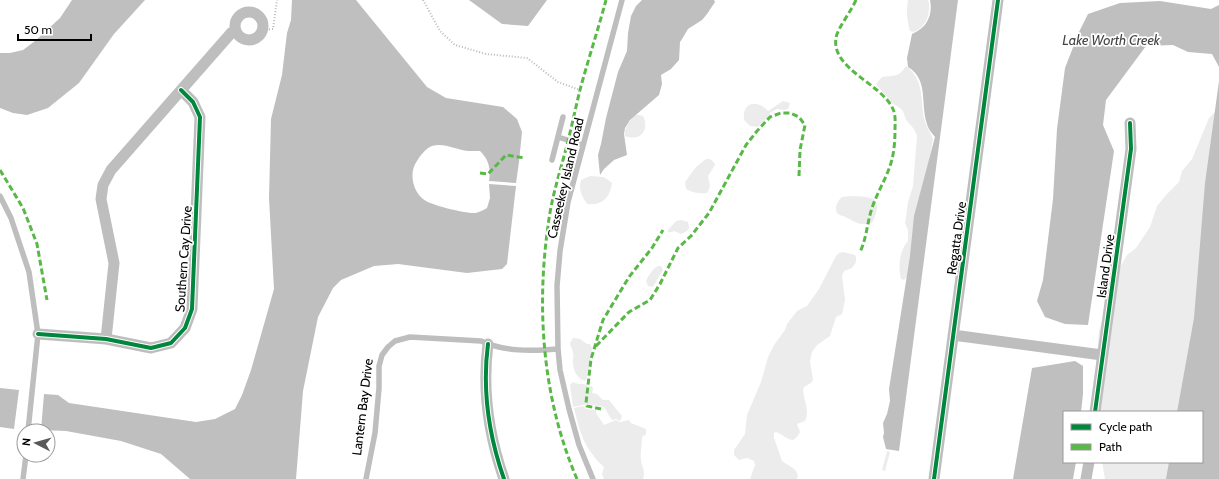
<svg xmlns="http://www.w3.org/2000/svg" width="1219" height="479" font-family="Cabin,sans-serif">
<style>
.green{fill:#ececec}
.water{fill:#bfbfbf}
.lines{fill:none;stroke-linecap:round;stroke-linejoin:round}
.path{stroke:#b9b9b9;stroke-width:2;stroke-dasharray:1 2;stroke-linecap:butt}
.service{stroke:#bebebe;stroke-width:5.5}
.minor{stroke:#bebebe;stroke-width:11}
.quiet{stroke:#58b947;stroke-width:3;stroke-dasharray:6 3;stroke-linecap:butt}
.cycleway-casing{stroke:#fff;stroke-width:6}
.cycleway{stroke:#00873e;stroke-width:4}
.labels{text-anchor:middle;stroke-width:3.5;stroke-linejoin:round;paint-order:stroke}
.street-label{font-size:13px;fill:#000;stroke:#fff}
.water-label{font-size:14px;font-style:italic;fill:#444;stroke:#fff}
</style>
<rect width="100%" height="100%" fill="#fff"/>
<path class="green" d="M908,0H928L929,3C930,16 926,26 914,32L910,31C907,20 906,11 908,0Z
M906,66C925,81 920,98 924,118C926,126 930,132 933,139L910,274L904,280L901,279C898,267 899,251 908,241V230L905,223L906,217L908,202L913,186L917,136L914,129L906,120L903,111L900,108L892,103L876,84L882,77C895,75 898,78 906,66Z
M783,101L790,103L788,109L784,110L777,109L770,113V115L758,127L750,126L744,120C742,102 757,99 768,111Z
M1219,108V479H1105L1102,462H1202V412H1095L1093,399L1099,331L1113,279L1127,255L1136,248L1150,227L1157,206L1166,195L1179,182L1182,171L1192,159L1209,118Z
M635,115H639L643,116C650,130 640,142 625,136C624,127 630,121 635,115Z
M706,159C711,159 713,160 715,165L708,176C709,184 712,185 707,193C699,194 693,193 686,189L685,182L696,167Z
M590,176L604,177L612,183C610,198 602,206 587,204C582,196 578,189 581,180Z
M851,196C874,197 884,197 872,223C859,226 858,223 847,218C845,216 841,216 838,214C833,209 838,200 842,197Z
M681,220L688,222L689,228L687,231L681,234L674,231L672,232H668V230L676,221Z
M843,252L855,255L856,257V262L852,268L844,271L842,276L845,300L842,314L836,317L830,336L817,345L812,352L810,361L813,380L811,383L804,387L803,390C804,400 810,411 805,421L797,424L800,432C792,448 786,435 776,432L774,433V438L782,461C788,466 796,467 798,476L797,479H750L755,465L754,461L747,458L739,460L734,455V450L745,434L747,415L761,382L768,357L774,345L785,330L787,324L797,311L807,306L819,289L836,256L839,253Z
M658,266H661L663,270L654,285L653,287L648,286L646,281C649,275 652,269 658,266Z
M573,338L580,339L587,344H590L592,348L587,378L585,381C576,378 572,368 573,359C573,358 574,354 573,353C572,345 567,346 573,338Z
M573,382C578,385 582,383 587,385L588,387L592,386L593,389L592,393L597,394L603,400H609L622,416L620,421L616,419L612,420L604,407L588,404L573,407L570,385Z
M583,406L586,409L596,410V413L604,425L616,420L620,422L629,420L631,423L646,429V434L642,437C642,445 640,453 641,460C642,469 646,469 643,479H604L602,474L604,467C600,463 596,460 593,455C582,442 578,424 574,408Z
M887,451L890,452L885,471L882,470Z"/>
<path class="water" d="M72,0H145L114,34L79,83L48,108L27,115L13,113L0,108V53H10L23,50L35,41L60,18Z
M292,0H356L427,87L446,98L503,107L517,119L522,132L519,162L516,183L489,181C491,169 489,160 480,151C476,151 472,151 468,151C457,150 443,142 432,146C426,148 420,156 417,161C409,172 412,190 423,199C429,205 467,214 476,213C479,212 484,210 487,208L490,198L489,184L516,186L507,264L502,269L467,273L398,264L374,266L341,280L333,288L318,317L303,391L296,479H190L161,454L121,441L66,431L41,430L44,394L58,395L69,403L196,422L215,419L235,409L242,395L251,370L274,289L269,198L271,119L282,75L287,33L291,20Z
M469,0H547L528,26L502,24Z
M642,0H714L715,2L707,14L702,20L688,29L682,39L680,42L679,60L671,69L661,75L662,84L659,95L630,120L625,128L624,134L627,155L614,160L604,169L600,175L598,155L601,144L606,118L618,72L627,51L628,33L631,16L636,6Z
M930,0H958L899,451L886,449L883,437L884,433L883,423L887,414L890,401L889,389L910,256L914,216L935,137C932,133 928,129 927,124C920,103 929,80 908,67L907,58L912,34C927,28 933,15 930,0Z
M1160,1L1211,9L1219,5V67L1212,54L1188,52L1173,45L1146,46L1106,100L1103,125L1114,151L1088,325L1065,324L1045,317L1037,301L1043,280L1053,199L1057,129L1065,68L1079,32L1088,14L1120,3Z
M1219,81V479H1166L1169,462H1202V412H1177L1194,318L1205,183Z
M1075,361L1083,366V394L1081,412H1064V462H1076L1073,479H1013L1032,368Z
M0,388L19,390L14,429L0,427Z"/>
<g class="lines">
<path class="path" d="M423,0L440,31L455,45L486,54L527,58L558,82L580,90
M263,30L273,29L277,0"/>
<path class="service" d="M558,137L583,145
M552,160L563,117
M0,196L11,218L29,272L38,334L28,431
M23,479L26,455
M366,479L375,433L379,388V366L382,355L388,347L395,341L410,337L481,341C505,352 532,351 558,349
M593,479L579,445L569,409L560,370L558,349L557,286L560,251L568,202L622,0"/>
<path class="minor" d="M235 26a14 14 0 1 1 28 0a14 14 0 1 1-28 0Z
M38,334L106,339L151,348L171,343L185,328L192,309L200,117L193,102L181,90
M953,335L1102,355
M106,339L114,263L101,199L103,185L111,170L232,32L236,31
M488,344C482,390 489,436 504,479
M1095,412L1131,149L1130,123
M934,479L998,0
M1086,479L1089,462"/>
<path class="quiet" d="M856,0C852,10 837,29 836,38C831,69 881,83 893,109C896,116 895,123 895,130C895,141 894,153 891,163C886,179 877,193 872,208C867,223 867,237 860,252
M0,170L23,208L37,244L47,300
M480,173L488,174L506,155L525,158
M596,346L629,312L650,300L660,284L678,248L691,236L709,213L746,145L757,131L770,117L781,113H790L799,117L805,125L800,150L799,176
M601,409L587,406L586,403L591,359L603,320L629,277L652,248L663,230
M577,479C543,400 536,311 548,226C551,200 559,175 566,149C571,130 575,110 580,90C588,60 598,30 606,0"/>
<defs>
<path id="cycleway" d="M38,334L106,339L151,348L171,343L185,328L192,309L200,117L193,102L181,90
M488,344C482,390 489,436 504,479
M1095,412L1131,149L1130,123
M934,479L998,0"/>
</defs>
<use href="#cycleway" class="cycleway-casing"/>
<use href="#cycleway" class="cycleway"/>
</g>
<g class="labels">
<g class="street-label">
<text transform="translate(565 178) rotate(-77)" y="5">Casseekey Island Road</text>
<text transform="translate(956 238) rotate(-82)" y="5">Regatta Drive</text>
<text transform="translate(183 259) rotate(-86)" y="5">Southern Cay Drive</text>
<text transform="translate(1105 266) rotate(-82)" y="5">Island Drive</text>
<text transform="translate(362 407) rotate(-83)" y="5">Lantern Bay Drive</text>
</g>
<g class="water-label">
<text x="1111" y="45">Lake Worth Creek</text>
</g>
</g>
<rect x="1063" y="411" width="140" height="52" fill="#ffffff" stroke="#999999"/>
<rect x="1071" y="424" width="20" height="6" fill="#00873e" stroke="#999999"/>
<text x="1099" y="431" font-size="12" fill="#000000">Cycle path</text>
<rect x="1071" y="444" width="20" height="6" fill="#58b947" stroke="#999999"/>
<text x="1099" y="451" font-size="12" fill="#000000">Path</text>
<g transform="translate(36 443) rotate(276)"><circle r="19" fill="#ffffff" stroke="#999999"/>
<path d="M0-3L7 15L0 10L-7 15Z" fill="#595959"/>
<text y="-6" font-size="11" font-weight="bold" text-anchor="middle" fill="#000000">N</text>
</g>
<path d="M18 34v6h73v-6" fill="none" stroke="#000000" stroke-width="2"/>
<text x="24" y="34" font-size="12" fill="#000000" stroke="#ffffff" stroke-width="3" paint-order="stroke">50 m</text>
</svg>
